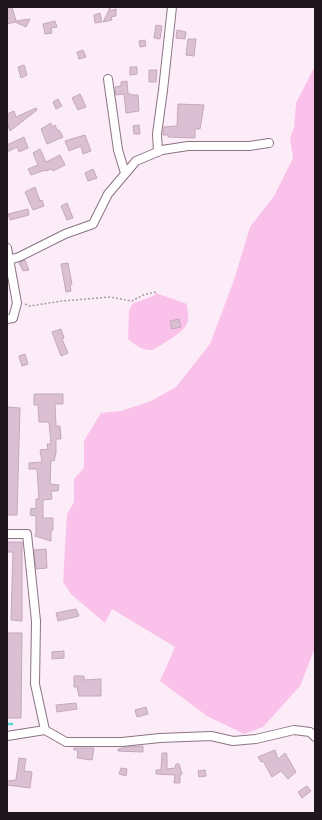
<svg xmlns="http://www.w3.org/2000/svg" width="322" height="820" font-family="Montserrat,sans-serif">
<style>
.green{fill:#fac2ea}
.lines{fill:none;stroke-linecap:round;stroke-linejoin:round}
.stream{stroke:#56d7d4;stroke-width:2.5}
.building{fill:#dbc0d3;stroke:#c3a9bb}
.minor-casing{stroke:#8b7384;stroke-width:10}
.path{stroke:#a89ba4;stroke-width:1.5;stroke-dasharray:2 2;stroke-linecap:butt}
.minor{stroke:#fff;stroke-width:8}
</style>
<rect width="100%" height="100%" fill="#fcecf7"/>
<path class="green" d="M315,66V648L300,686L263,727L244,734L207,716L160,681L175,647L112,609L105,623L71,594L63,582L67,514L74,502V479L84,468V441L101,413L121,411L151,401L176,387L210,344L234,280L250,227L274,196L293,158L290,138L294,128L296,103Z
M156,293L187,304C187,309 189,315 188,320C186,333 163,343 153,350C143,351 135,345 128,339L129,311L132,304L153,296Z"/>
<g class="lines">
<path class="stream" d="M7,724H12"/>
</g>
<path class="building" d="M7,7H12L16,21L30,19L26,27L15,22L7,24Z
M110,8V11L116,9V16L111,17L112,20L103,22Z
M100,13L102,22L95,23L94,15Z
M55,21L57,27L51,28L52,33L45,34L43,24Z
M156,25L162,26L160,39L154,38Z
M177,30L186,32L185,39L176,38Z
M188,39H196L194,56L186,55Z
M145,40L146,46L140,47L139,41Z
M83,50L86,57L79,59L77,52Z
M24,65L27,75L21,78L18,67Z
M130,67H137V74L130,75Z
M149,70H157L156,82H149Z
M127,81L128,94H131V95H138L139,111L126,113L124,94L116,95L115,87L121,86V82Z
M80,94L86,107L78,110L72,98Z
M58,99L62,106L56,109L53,102Z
M178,104L204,105L200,129H195V138L168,137V135H163L164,127L177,126Z
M36,108L37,110L10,131L7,123V114L14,111L16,117Z
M51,123L52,127L55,125L57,130H59L63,137L47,144L41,129Z
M139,125L140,134H134L133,126Z
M85,135L91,151L83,154L81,146L69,151L65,141Z
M24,137L28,148L19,152L17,147L7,152V145Z
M40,149L46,162L60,155L65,165L53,171L52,169L45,171V170L31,175L28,169L38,165L33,153Z
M93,169L97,178L88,181L85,173Z
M35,187L40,201L42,200L44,206L33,210L25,192Z
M67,203L73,218L67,220L61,206Z
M28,209L29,215L10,220L8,214Z
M25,260L29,270L23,271L19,263Z
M68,263L72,284L70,285L71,291L66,292L61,264Z
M179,319L181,327L172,329L170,321Z
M61,329L64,338L62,339L68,353L61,356L52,332Z
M25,354L28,364L22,366L19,356Z
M34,394H63V404H55L56,426H60L61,439H56V453L54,461L51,460L50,484L59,485L58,491H51L52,499L43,500V518H53V530H51V541L35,536L36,533V516L30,515L31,508L36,509V499H39L37,469H29V463L42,462L40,450L48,449L47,444H51L49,422H39L38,405H34Z
M7,407L20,408L17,515H7Z
M7,542H22V621L11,620L13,552H7Z
M46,549L47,568L36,569L34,550Z
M76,609L79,616L58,621L56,613Z
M7,633H22L21,718H7Z
M64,651V658L52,659V652Z
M74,676H84V680L101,679V696H79L77,687H74Z
M76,703L77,709L57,712L56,705Z
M146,707L148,714L137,717L135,710Z
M143,746V752L118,751V749L127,747Z
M75,748H94L92,760L77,758L78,751L73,749Z
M275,750L278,759L285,753L296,772L288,779L281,771L272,777L263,761L261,762L258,757Z
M162,753H167V769L175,768L176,764H179L182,774L180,775V783H174L175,775L156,774V770H161Z
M19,758L26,759L24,771L32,772L30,788L7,785V781L16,780Z
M121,768L127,769L126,776L119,774Z
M205,770L206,776L199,777L198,771Z
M307,786L311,791L302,798L298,792Z"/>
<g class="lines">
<defs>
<path id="minor" d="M108,79L118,150L125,173
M158,152L157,134L163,90L172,7
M7,248L17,303L13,318L7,319
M9,260L19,257L65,234L93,224L108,194L136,161L162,150L188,146H249L269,143
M7,534H27L36,621L35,684L45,730
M7,736L45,730L66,742H122L160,738L211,736L233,741L256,739L294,730L310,732L315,737"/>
</defs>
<use href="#minor" class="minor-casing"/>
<path class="path" d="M25,304L30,306L62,301L110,297L132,301L143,295L156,292"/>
<use href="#minor" class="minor"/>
</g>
<rect width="322" height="820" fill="none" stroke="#1f151c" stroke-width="16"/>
</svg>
